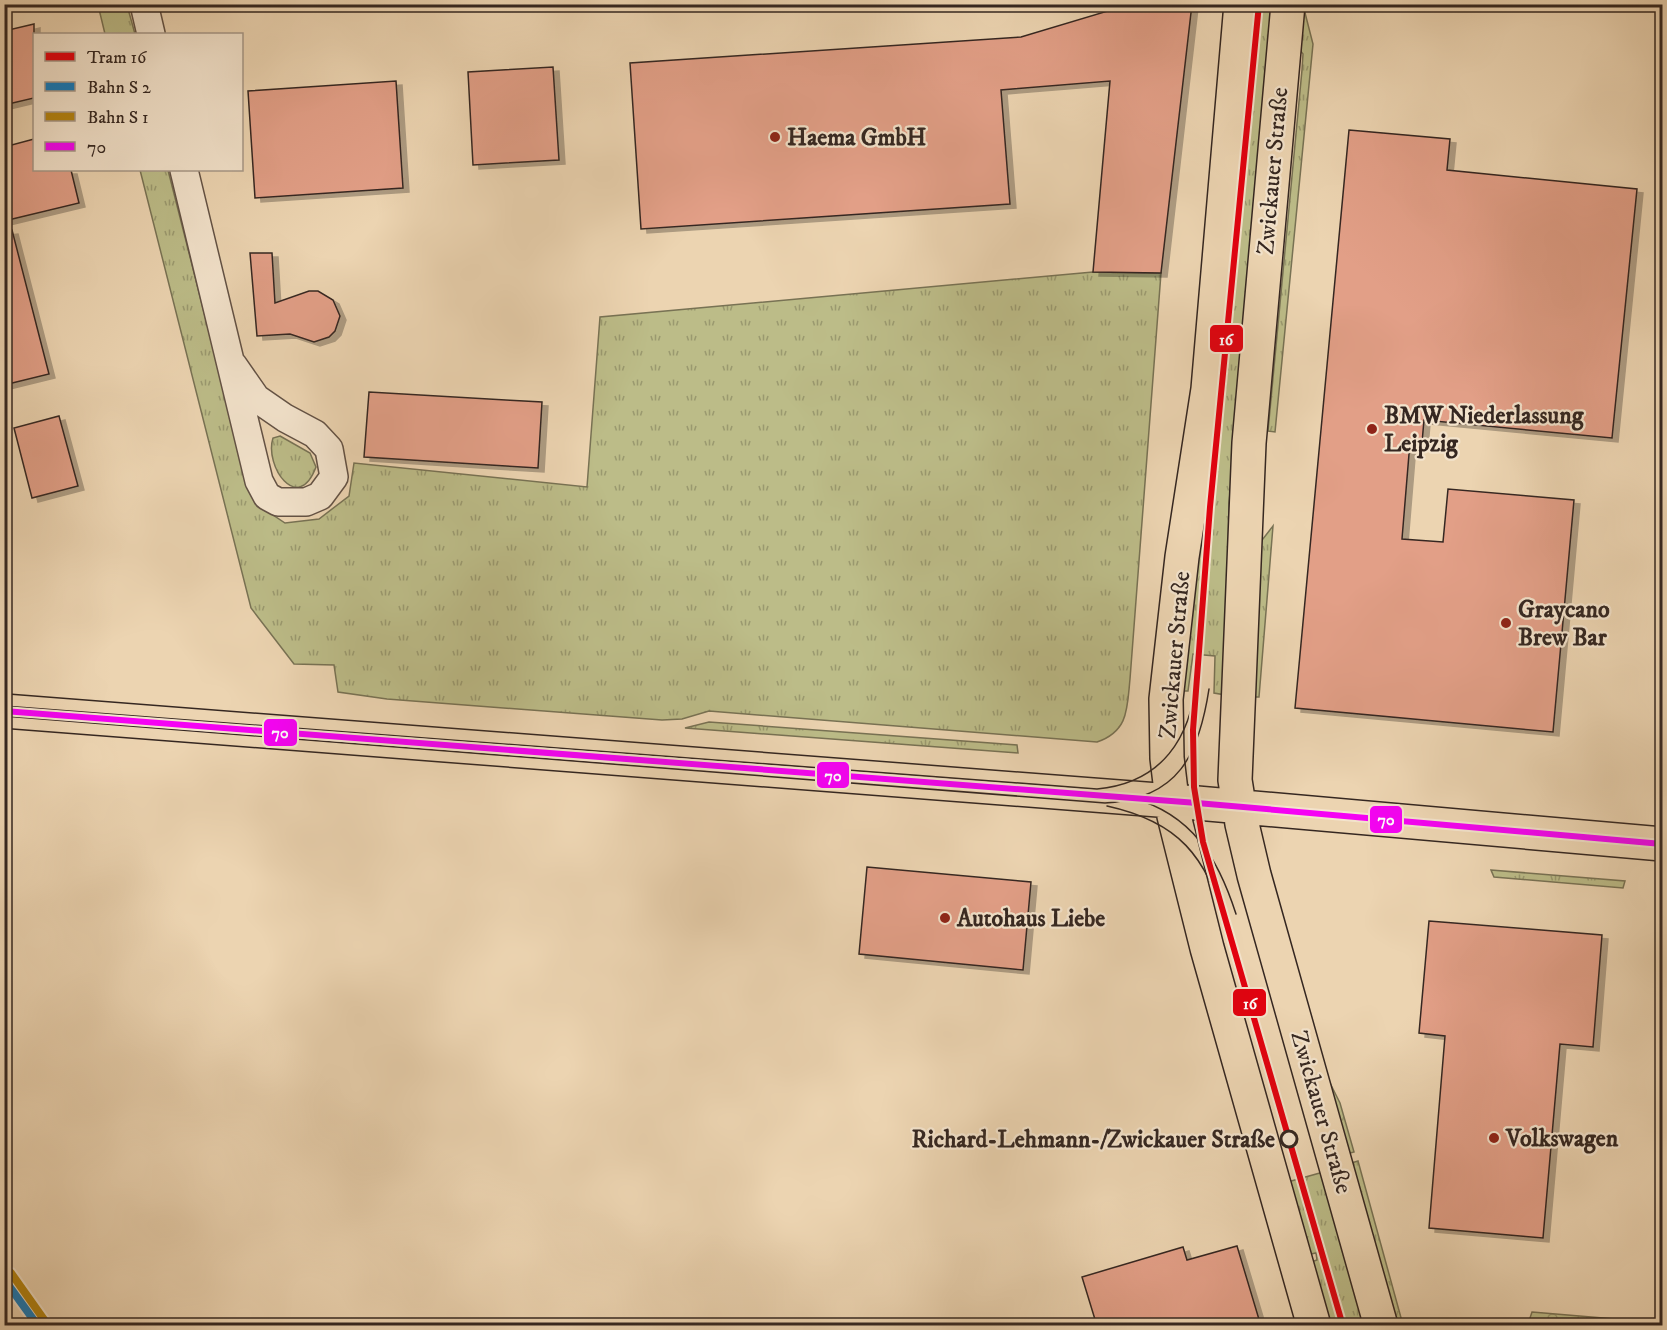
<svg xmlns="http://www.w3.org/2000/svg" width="1667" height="1330" font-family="'IM FELL DW Pica',serif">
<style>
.grass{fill:url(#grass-tufts);stroke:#787254;stroke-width:1.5}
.forest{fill:url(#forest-crowns);stroke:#787254;stroke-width:1.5}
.building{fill:#e29f87;stroke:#352721;stroke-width:1.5;filter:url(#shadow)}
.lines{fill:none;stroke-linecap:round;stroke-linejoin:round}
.minor-casing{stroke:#635245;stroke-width:30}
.major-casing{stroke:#352721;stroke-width:36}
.minor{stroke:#f3e3cc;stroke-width:27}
.major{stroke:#ecd4b1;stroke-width:33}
.tram{stroke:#352721;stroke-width:1.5}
.bus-1-casing{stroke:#f3e3cc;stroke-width:10}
.bus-1{stroke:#f502f4;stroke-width:6}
.rail-1-casing{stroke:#f3e3cc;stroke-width:12}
.rail-2-casing{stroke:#f3e3cc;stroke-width:12}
.rail-1{stroke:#107bc0;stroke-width:8}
.rail-2{stroke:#b48411;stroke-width:8}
.tram-1-casing{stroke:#f3e3cc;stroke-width:10}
.tram-1{stroke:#e3000f;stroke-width:6}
.poi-dot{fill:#8f2418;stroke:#f3e3cc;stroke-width:2}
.stop-dot{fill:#f3e3cc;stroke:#352721;stroke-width:3}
.labels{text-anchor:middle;stroke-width:4.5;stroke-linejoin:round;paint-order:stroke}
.poi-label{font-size:24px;font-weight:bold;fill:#352721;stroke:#f3e3cc;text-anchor:start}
.street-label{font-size:24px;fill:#352721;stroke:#f3e3cc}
.stop-label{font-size:24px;font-weight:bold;fill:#352721;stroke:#f3e3cc;text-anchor:end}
.line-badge{stroke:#f3e3cc;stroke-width:2}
.badge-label{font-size:16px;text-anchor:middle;font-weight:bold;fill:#fff}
</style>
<defs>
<pattern id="grass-tufts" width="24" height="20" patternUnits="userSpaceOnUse" patternTransform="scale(1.5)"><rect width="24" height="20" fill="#bcbc88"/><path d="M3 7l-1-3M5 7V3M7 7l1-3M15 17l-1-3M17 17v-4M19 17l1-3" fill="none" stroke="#9a996f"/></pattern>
<pattern id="forest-crowns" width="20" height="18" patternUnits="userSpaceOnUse" patternTransform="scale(1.5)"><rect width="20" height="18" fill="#bcbc88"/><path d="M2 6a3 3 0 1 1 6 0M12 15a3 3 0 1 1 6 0" fill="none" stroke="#9a996f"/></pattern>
<filter id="shadow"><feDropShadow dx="6" dy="4" stdDeviation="0" flood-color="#0004"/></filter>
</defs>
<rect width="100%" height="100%" fill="#ecd4b1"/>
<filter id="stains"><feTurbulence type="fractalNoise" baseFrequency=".00333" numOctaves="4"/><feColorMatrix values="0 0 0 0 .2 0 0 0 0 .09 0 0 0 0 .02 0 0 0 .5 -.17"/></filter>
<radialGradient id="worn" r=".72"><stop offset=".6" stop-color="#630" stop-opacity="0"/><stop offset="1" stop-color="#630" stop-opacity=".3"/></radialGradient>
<path class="grass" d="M98,5H127L135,34H105Z
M1253,5H1277L1229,503L1226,695L1214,693L1215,656L1193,654L1188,691H1178Z
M1303,5L1313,44L1275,432L1268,431L1302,70L1303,54L1295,44Z
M140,170H168L246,478L258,505L285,523L319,519L349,496L354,463L587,487L600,317L1093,272L1161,273L1130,679C1127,708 1129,731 1097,742L709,711L682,719L662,720L387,699L338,692L334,665L294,664L251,608Z
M280,436L310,453L316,467C298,515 264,466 273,438Z
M1273,526L1259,697H1252L1259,544Z
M709,722L1017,745L1018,753L685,728Z
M1491,870L1625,881L1623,888L1494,877Z
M1330,1083L1340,1103L1354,1152L1346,1154L1325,1084Z
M1358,1161L1403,1325H1394L1348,1164Z
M1327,1171L1372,1325H1326L1308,1263L1317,1260L1316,1253L1306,1255L1284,1183Z"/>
<path class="forest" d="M1532,1312L1662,1323V1325H1514L1529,1321Z"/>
<path class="building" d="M1119,4H1192L1161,273L1093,272L1110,81L1001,90L1010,204L641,229L630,63L1021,37L1118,8Z
M34,24V98L4,105V31Z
M553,67L559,160L473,165L468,72Z
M396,81L403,188L255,198L248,91Z
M1349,130L1450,139L1447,170L1637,189L1612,438L1424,420L1422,443L1410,442L1402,539L1443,542L1448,489L1574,500L1553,732L1295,708Z
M34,139V170H71L79,203L4,221V147Z
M12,230L49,374L4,385V231Z
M250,253H272L275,303L309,291H318L333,300L340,316L335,331L329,337L314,342L290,334L257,336Z
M369,392L542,402L538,468L364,457Z
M59,416L78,486L32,498L14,428Z
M867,867L1031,882L1023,970L859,954Z
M1429,921L1602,935L1593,1047L1560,1044L1543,1238L1429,1228L1445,1036L1419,1033Z
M1237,1246L1261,1326H1097L1082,1277L1183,1247L1187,1260Z"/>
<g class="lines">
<defs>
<path id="minor" d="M144,4L151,34
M184,170L259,481L267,496L278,502H306L320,496L334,477L329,449L315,434L285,418L256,398L233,365"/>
<path id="major" d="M1241,4L1208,389L1182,557L1166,699L1167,758L1174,816L1207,948L1314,1326
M1288,4L1249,443L1235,780L1242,824L1254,875L1381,1326
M4,711L1197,803L1662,844"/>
</defs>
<use href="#minor" class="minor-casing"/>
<use href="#major" class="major-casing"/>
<use href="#minor" class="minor"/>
<use href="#major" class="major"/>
<path class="tram" d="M4,706L1097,789C1162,783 1191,738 1197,677
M4,716L1105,803C1179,799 1199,754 1209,689
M1132,798C1192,814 1218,858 1236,914
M1107,806C1180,822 1205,856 1227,925"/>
<defs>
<path id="bus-1" d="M4,711L1197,803L1662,844"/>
</defs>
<use href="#bus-1" class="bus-1-casing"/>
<use href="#bus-1" class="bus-1"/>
<defs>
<path id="rail-1" d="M4,1279L38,1326"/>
<path id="rail-2" d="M11,1273L45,1321"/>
</defs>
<use href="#rail-1" class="rail-1-casing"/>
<use href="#rail-2" class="rail-2-casing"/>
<use href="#rail-1" class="rail-1"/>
<use href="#rail-2" class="rail-2"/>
<defs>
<path id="tram-1" d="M1259,4L1210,507L1193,730L1194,787L1203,842L1343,1326"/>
</defs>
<use href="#tram-1" class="tram-1-casing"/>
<use href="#tram-1" class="tram-1"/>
</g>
<g class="poi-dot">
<circle cx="775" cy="137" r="6"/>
<circle cx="1372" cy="429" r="6"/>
<circle cx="1506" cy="623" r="6"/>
<circle cx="945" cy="918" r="6"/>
<circle cx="1494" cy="1138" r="6"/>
</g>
<circle class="stop-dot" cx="1289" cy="1139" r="8"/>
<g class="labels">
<g class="poi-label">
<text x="787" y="145">Haema GmbH</text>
<text x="1384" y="423">BMW Niederlassung<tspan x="1384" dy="28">Leipzig</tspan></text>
<text x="1518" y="617">Graycano<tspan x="1518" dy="28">Brew Bar</tspan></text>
<text x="957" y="926">Autohaus Liebe</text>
<text x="1506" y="1146">Volkswagen</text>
</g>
<g class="street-label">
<text transform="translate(1272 171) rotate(-85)" y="8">Zwickauer Straße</text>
<text transform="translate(1174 655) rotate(-85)" y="8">Zwickauer Straße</text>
<text transform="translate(1322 1112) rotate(74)" y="8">Zwickauer Straße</text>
</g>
<g class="stop-label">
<text x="1275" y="1147">Richard-Lehmann-/Zwickauer Straße</text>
</g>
</g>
<g class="line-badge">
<rect x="1209" y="324" width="35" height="29" rx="6" fill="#e3000f"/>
<rect x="263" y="718" width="35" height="29" rx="6" fill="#f502f4"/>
<rect x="816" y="761" width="34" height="28" rx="6" fill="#f502f4"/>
<rect x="1369" y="805" width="34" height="29" rx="6" fill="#f502f4"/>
<rect x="1232" y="988" width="35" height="29" rx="6" fill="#e3000f"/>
</g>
<g class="badge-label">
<text x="1226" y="345">16</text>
<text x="280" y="738">70</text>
<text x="833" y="781">70</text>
<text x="1386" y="825">70</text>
<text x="1250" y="1009">16</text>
</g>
<rect width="1667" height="1330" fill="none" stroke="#ecd4b1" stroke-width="24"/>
<rect x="6" y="6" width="1655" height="1318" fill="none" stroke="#352721" stroke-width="3"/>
<rect x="12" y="12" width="1643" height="1306" fill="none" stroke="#352721" stroke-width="1.5"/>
<rect x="33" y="33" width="210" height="138" fill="#f3e3cc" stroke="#a79888" stroke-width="1.5"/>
<rect x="45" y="52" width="30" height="9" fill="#e3000f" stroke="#a79888" stroke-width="1.5"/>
<text x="87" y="63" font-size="18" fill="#352721">Tram 16</text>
<rect x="45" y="82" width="30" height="9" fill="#107bc0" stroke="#a79888" stroke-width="1.5"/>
<text x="87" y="93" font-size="18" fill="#352721">Bahn S 2</text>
<rect x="45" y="112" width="30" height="9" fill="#b48411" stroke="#a79888" stroke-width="1.5"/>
<text x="87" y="123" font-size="18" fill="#352721">Bahn S 1</text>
<rect x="45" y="142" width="30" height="9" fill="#f502f4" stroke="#a79888" stroke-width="1.5"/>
<text x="87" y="153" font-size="18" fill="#352721">70</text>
<rect width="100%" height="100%" filter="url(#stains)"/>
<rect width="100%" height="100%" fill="url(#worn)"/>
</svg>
